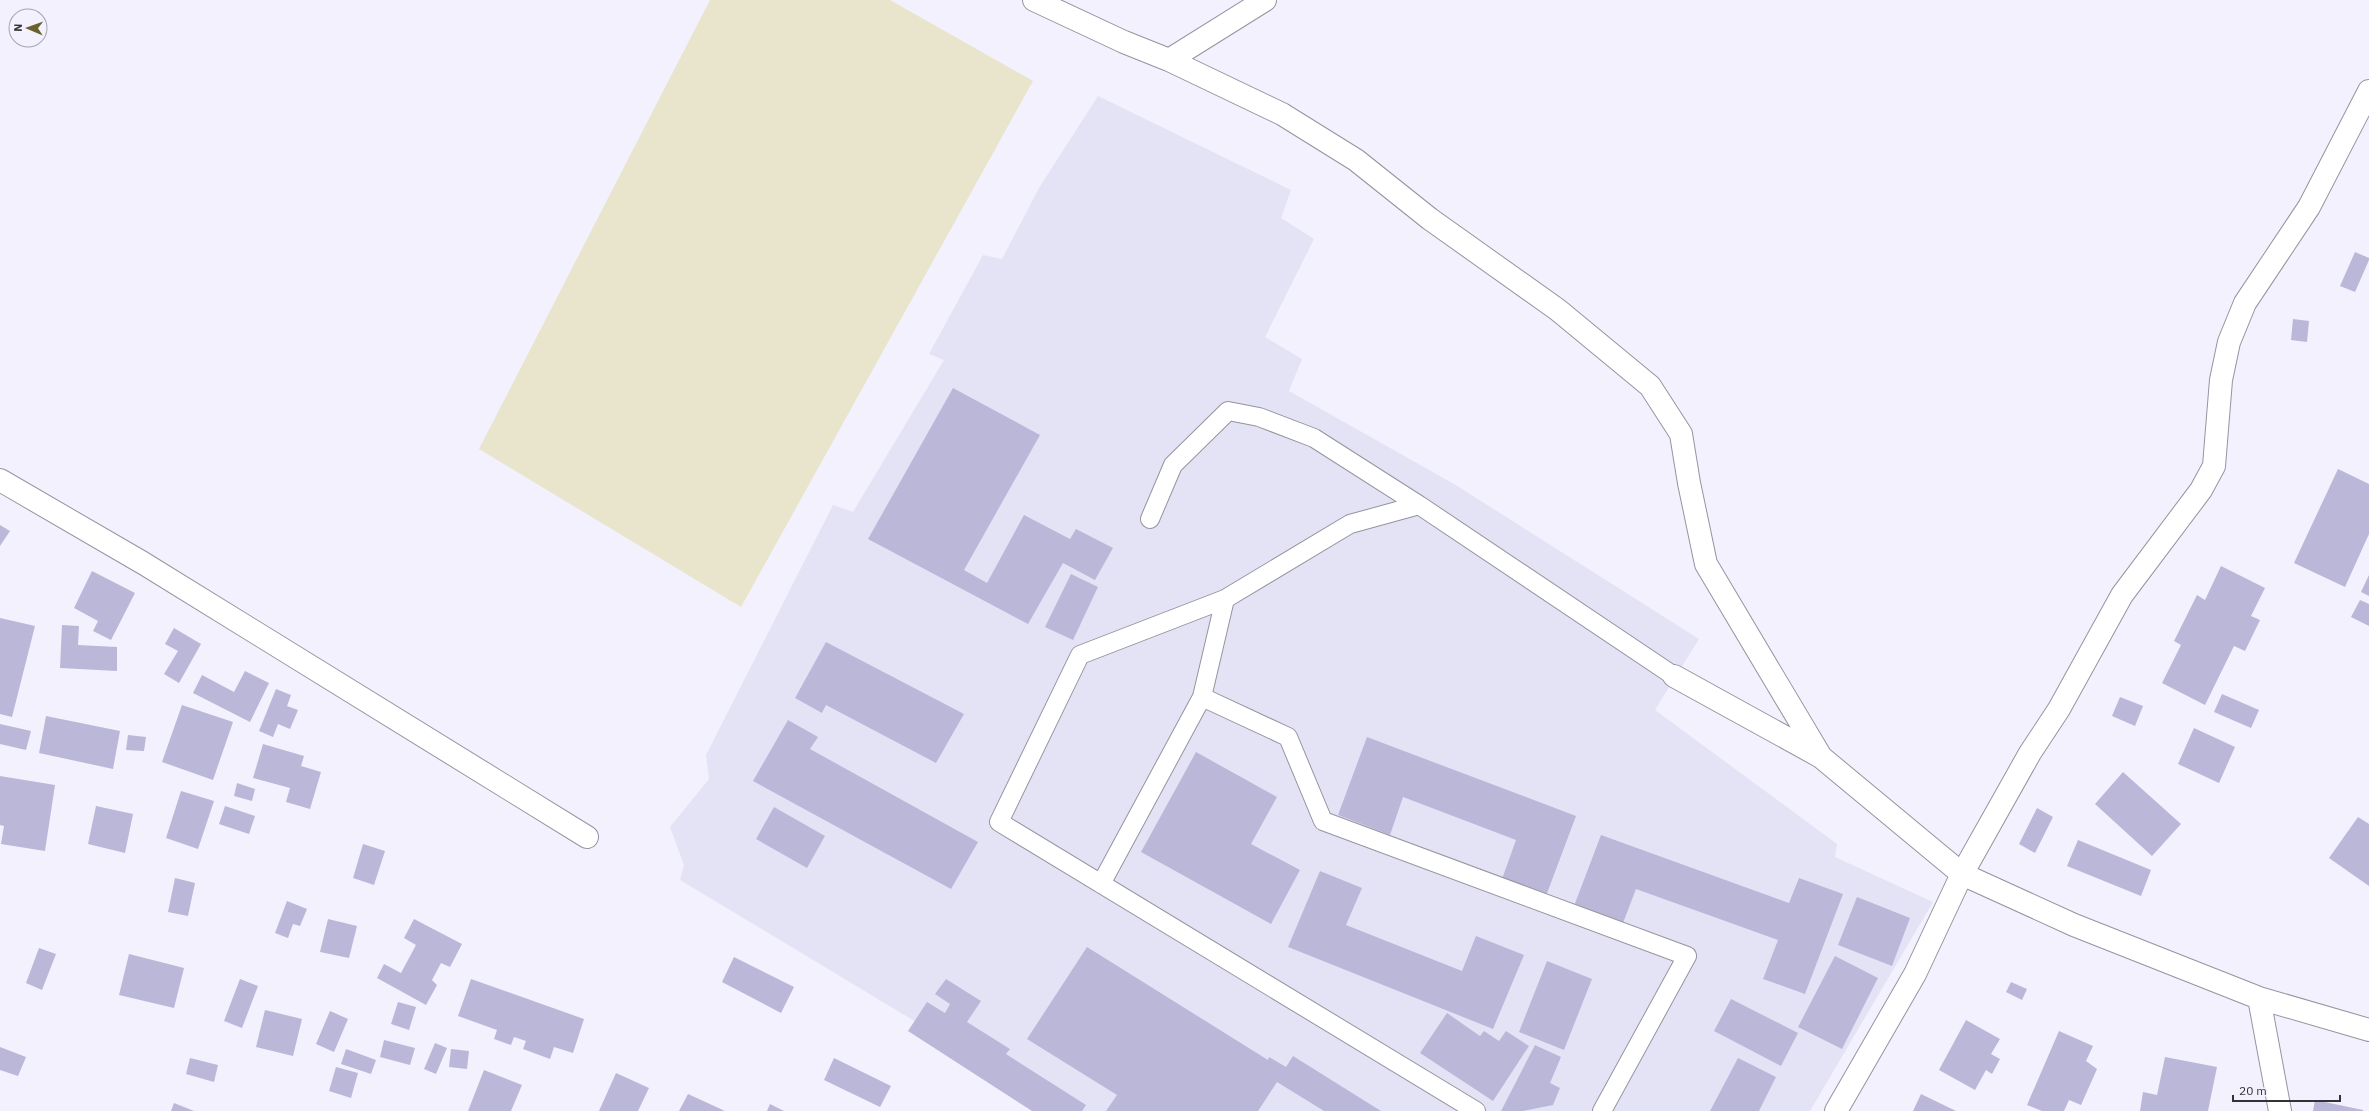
<svg xmlns="http://www.w3.org/2000/svg" width="2369" height="1111" font-family="'IBM Plex Sans',sans-serif">
<style>
.built{fill:#e4e3f6}
.pitch{fill:#e8e5cc}
.building{fill:#bbb7d9}
.lines{fill:none;stroke-linecap:round;stroke-linejoin:round}
.service-casing{stroke:#95949f;stroke-width:20}
.minor-casing{stroke:#95949f;stroke-width:24}
.service{stroke:#fff;stroke-width:18}
.minor{stroke:#fff;stroke-width:22}
</style>
<rect width="100%" height="100%" fill="#f2f1fd"/>
<path class="built" d="M1098,96L1291,190L1281,218L1314,239L1265,337L1302,359L1289,391L1454,484L1699,639L1655,710L1837,844L1835,857L1933,902L1810,1111H1064L680,880L684,865L670,827L709,779L706,755L833,505L853,512L944,360L929,354L983,255L1002,259L1039,188Z"/>
<path class="pitch" d="M710,0H890L1033,81L741,607L479,449Z"/>
<path class="building" d="M2355,252L2369,258V260L2355,292L2340,286Z
M2293,319L2309,321L2307,342L2291,340Z
M953,388L1040,435L964,570L987,583L1024,515L1070,539L1076,529L1113,548L1095,580L1063,563L1028,624L868,539Z
M2338,469L2369,484V534L2345,587L2294,563Z
M0,525L10,531L0,546Z
M2221,566L2265,588L2251,616L2260,620L2245,651L2234,646L2205,705L2162,683L2181,645L2174,641L2197,595L2205,600Z
M92,571L135,593L111,640L93,631L98,621L74,608Z
M1071,574L1098,587L1073,640L1045,627Z
M2369,575V596L2361,592Z
M2360,600L2369,604V626L2351,617Z
M0,618L35,626L12,717L0,714Z
M62,625L79,626L78,645L117,647V671L60,668Z
M174,628L201,644L179,683L164,674L178,651L165,644Z
M826,642L964,714L936,763L826,705L822,713L795,698Z
M245,671L269,683L250,722L193,693L202,675L234,692Z
M276,689L291,695L287,706L298,710L290,729L278,724L273,737L259,731Z
M2222,694L2259,710L2251,728L2214,712Z
M2120,697L2143,706L2135,726L2112,716Z
M182,705L233,722L213,780L162,762Z
M46,716L120,731L113,769L39,753Z
M788,720L818,737L810,749L978,842L951,889L753,781Z
M0,724L31,731L26,750L0,744Z
M2194,728L2235,747L2219,783L2178,764Z
M128,735L146,737L144,751L126,750Z
M1367,737L1576,816L1546,896L1502,879L1516,840L1403,797L1390,835L1338,815Z
M263,744L304,756L301,766L321,772L310,809L286,802L290,788L253,778Z
M1196,752L1277,797L1251,844L1300,870L1271,924L1141,852Z
M2123,772L2181,824L2152,856L2095,804Z
M0,776L55,785L45,851L1,844L4,826L0,825Z
M237,783L255,789L252,801L234,796Z
M181,791L214,801L198,849L166,838Z
M96,806L133,814L125,853L88,844Z
M225,806L255,816L249,834L219,824Z
M774,807L825,836L807,868L756,839Z
M2037,808L2053,817L2035,853L2019,844Z
M2358,817L2369,824V886L2329,858Z
M1601,835L1789,903L1799,878L1843,894L1805,994L1763,979L1778,940L1636,889L1623,923L1574,906Z
M2078,840L2151,870L2141,896L2067,866Z
M363,844L385,851L374,885L353,878Z
M1320,871L1362,888L1346,925L1462,971L1476,936L1524,955L1493,1029L1288,947Z
M175,878L195,883L188,916L168,912Z
M1857,897L1910,918L1892,966L1838,945Z
M287,901L307,909L300,926L293,924L288,938L275,933Z
M328,919L357,926L349,958L320,952Z
M414,919L462,944L450,967L441,963L432,980L437,985L426,1005L377,978L384,964L401,973L416,945L404,938Z
M1087,947L1268,1060L1269,1057L1286,1067L1293,1056L1381,1111H1324L1277,1082L1258,1111H1106L1117,1095L1027,1039Z
M39,948L56,954L42,990L26,983Z
M129,954L184,968L174,1008L119,995Z
M1835,956L1878,978L1842,1049L1798,1027Z
M734,957L794,987L781,1013L722,982Z
M1547,961L1592,979L1564,1050L1519,1032Z
M240,979L258,986L242,1028L224,1021Z
M471,979L584,1019L573,1053L554,1047L550,1059L523,1049L526,1041L514,1037L511,1045L494,1039L497,1030L458,1016Z
M946,979L981,1001L967,1022L1010,1049L1006,1054L1086,1105L1082,1111H1032L908,1031L927,1002L945,1013L950,1004L935,994Z
M2011,982L2027,989L2022,1000L2006,992Z
M1731,999L1798,1033L1781,1066L1714,1031Z
M398,1002L416,1007L409,1030L391,1024Z
M265,1010L302,1019L293,1056L256,1047Z
M330,1011L348,1019L334,1052L316,1044Z
M1447,1013L1480,1036L1484,1031L1499,1041L1506,1031L1529,1046L1493,1101L1420,1053Z
M1966,1020L2000,1039L1991,1054L2000,1059L1992,1074L1986,1070L1975,1090L1939,1070Z
M2059,1031L2093,1046L2086,1061L2097,1069L2081,1105L2069,1100L2064,1111H2042L2027,1105Z
M384,1040L415,1048L410,1065L380,1057Z
M435,1043L447,1048L436,1074L424,1069Z
M1535,1045L1561,1057L1550,1083L1560,1088L1553,1105L1523,1111H1501Z
M0,1047L26,1057L18,1076L0,1070Z
M346,1049L376,1060L371,1074L341,1064Z
M451,1049L469,1051L467,1069L449,1067Z
M2165,1057L2217,1067L2208,1111H2140L2143,1092L2157,1095Z
M190,1058L218,1065L214,1082L186,1074Z
M834,1058L891,1086L880,1107L824,1080Z
M1738,1058L1776,1077L1759,1111H1710Z
M336,1067L358,1073L351,1098L329,1091Z
M484,1070L522,1085L511,1111H468Z
M616,1073L649,1088L638,1111H599Z
M688,1094L725,1111H679Z
M1921,1094L1956,1111H1913Z
M2315,1100L2363,1110V1111H2313Z
M174,1103L194,1111H171Z
M770,1104L784,1111H767Z"/>
<g class="lines">
<defs>
<path id="service" d="M1419,505L1350,524L1225,599L1080,655L999,822L1476,1111
M1150,519L1173,465L1228,411L1259,417L1314,438L1419,505L1674,676
M1225,599L1202,697L1288,737L1323,821L1687,956L1602,1111
M1101,884L1202,697"/>
<path id="minor" d="M1034,0L1124,42L1169,60L1282,114L1356,160L1430,219L1558,310L1650,386L1681,434L1689,483L1706,564L1821,757
M1169,60L1265,0
M0,480L143,563L587,837
M1674,676L1821,757L1962,874L2074,925L2259,998L2369,1030
M2259,998L2280,1111
M1836,1111L1915,974L1962,874L2030,753L2059,709L2122,595L2201,490L2214,466L2221,380L2229,342L2245,303L2309,207L2369,91"/>
</defs>
<use href="#service" class="service-casing"/>
<use href="#minor" class="minor-casing"/>
<use href="#service" class="service"/>
<use href="#minor" class="minor"/>
</g>
<g transform="translate(28 28) rotate(272)"><circle r="19" fill="#f2f1fd" stroke="#a6a5ae"/>
<path d="M0-3L7 15L0 10L-7 15Z" fill="#68612d"/>
<text y="-6" font-size="11" font-weight="bold" text-anchor="middle" fill="#333337">N</text>
</g>
<path d="M2233 1095v6h107v-6" fill="none" stroke="#333337" stroke-width="2"/>
<text x="2239" y="1095" font-size="12" fill="#333337" stroke="#f2f1fd" stroke-width="3" paint-order="stroke">20 m</text>
</svg>
